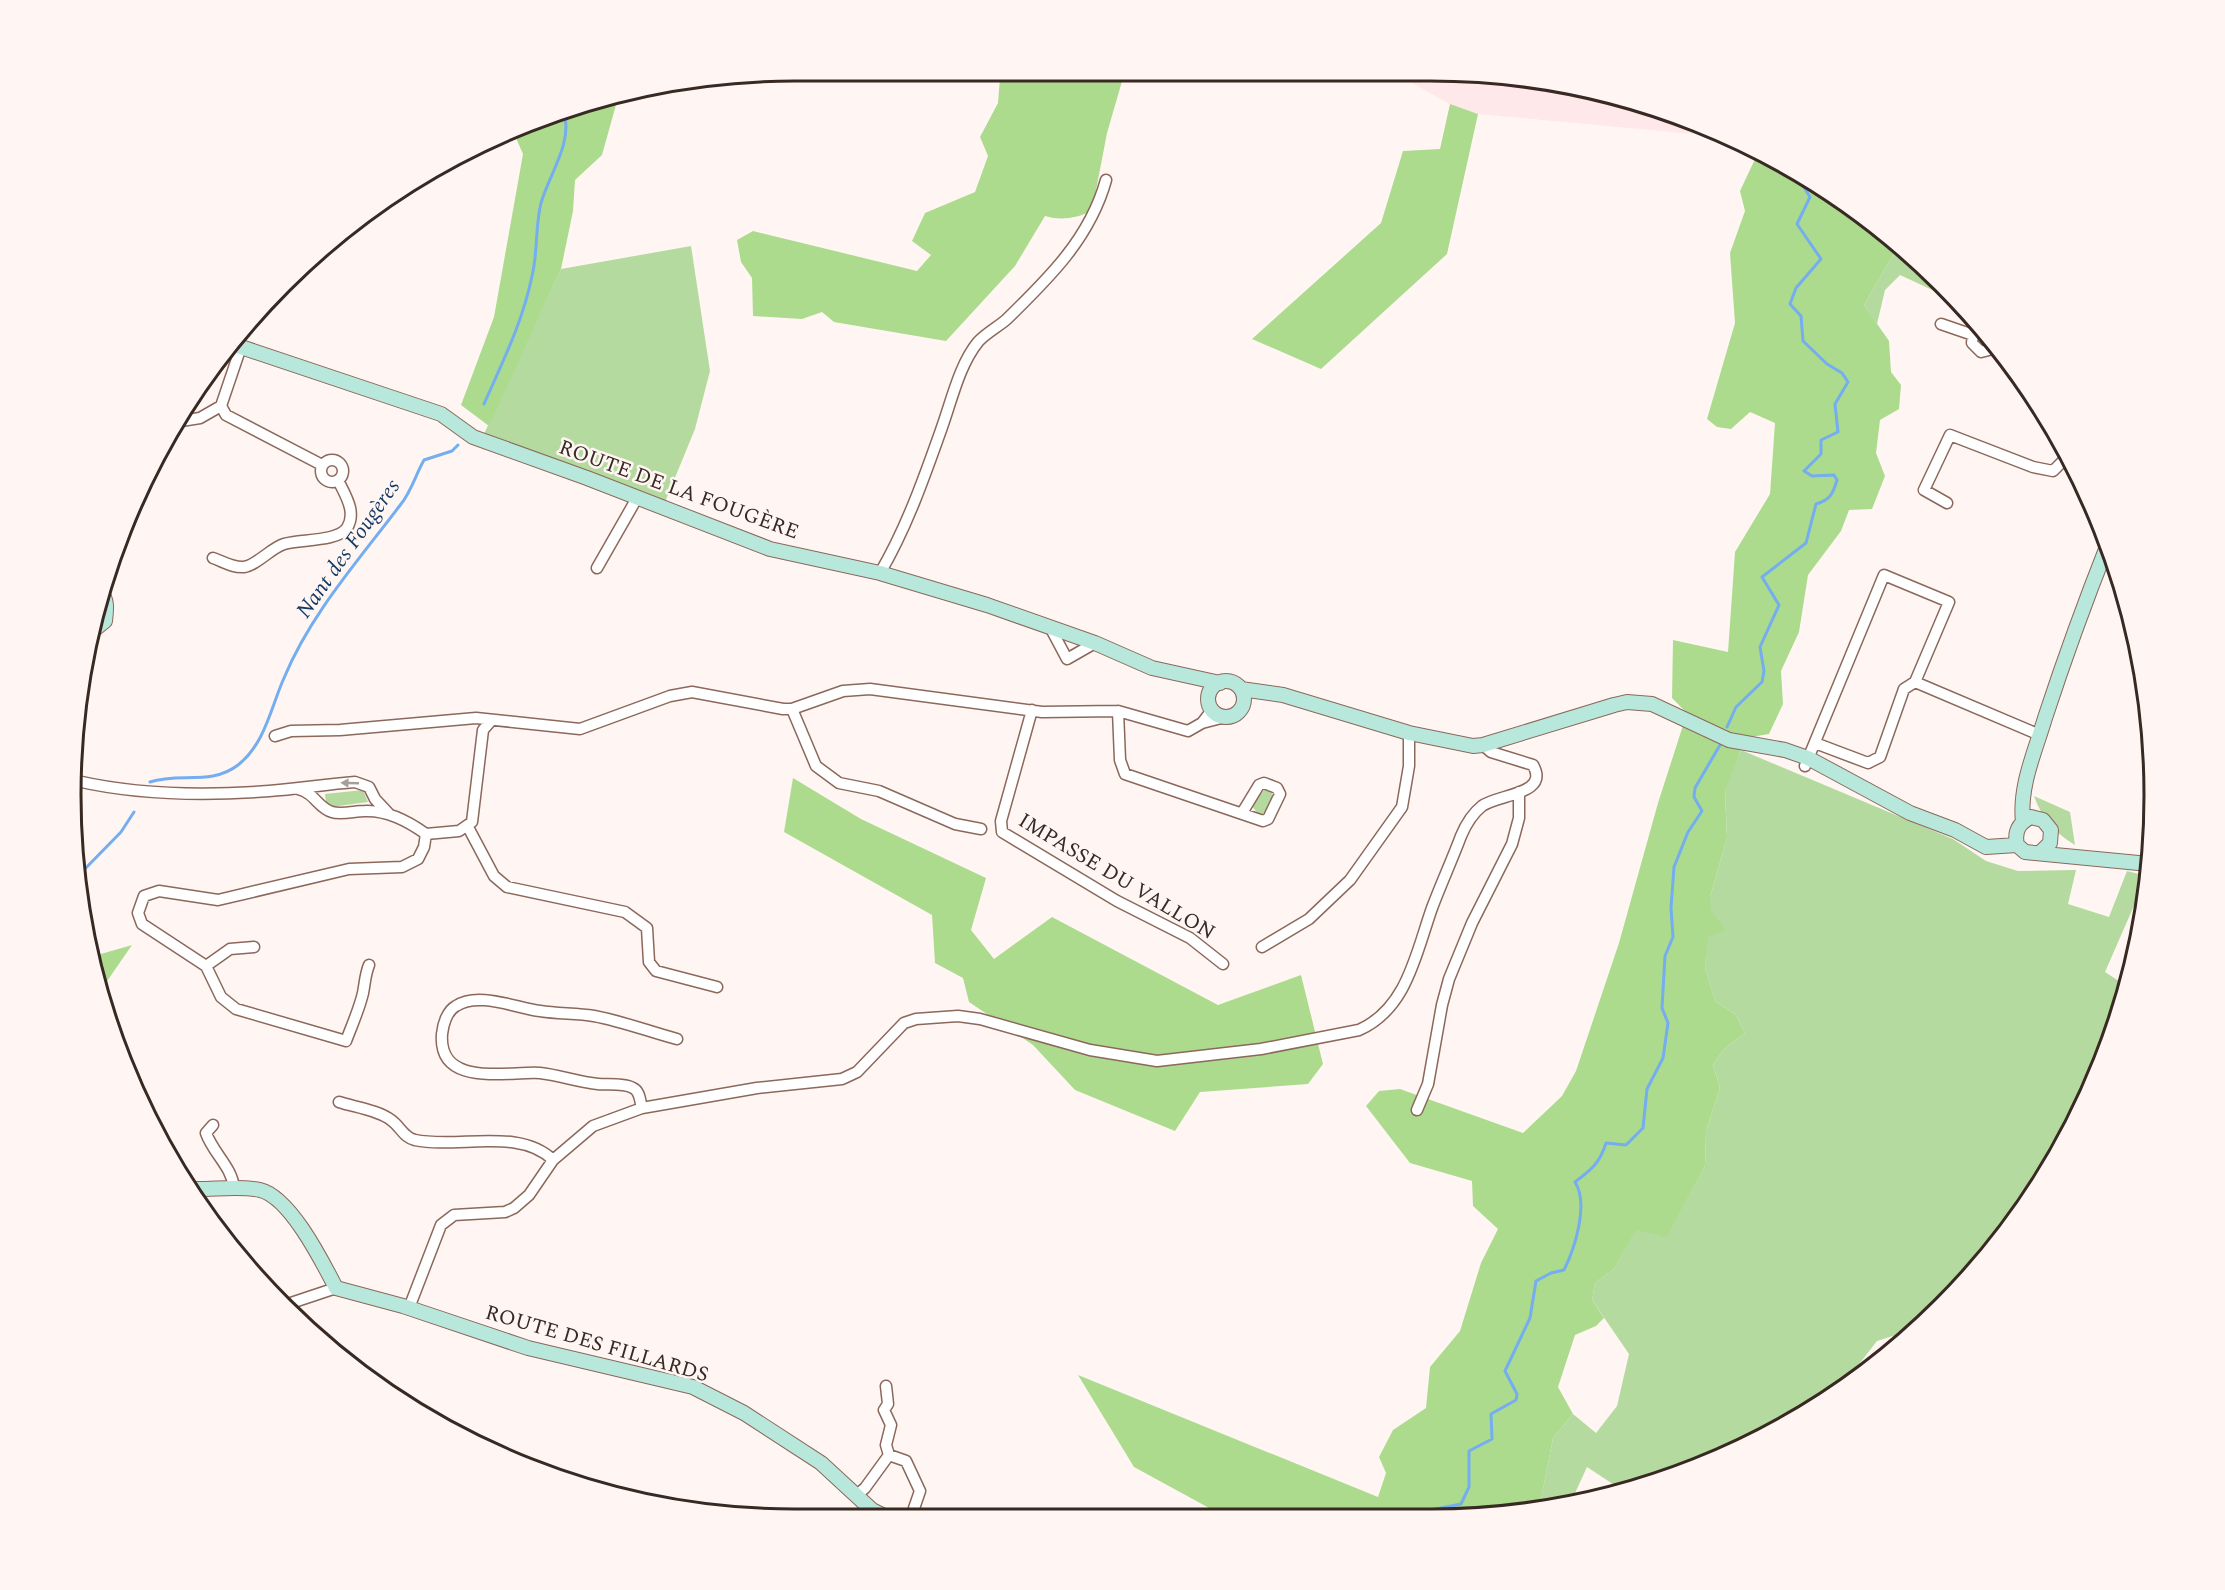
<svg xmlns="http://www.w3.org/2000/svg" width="2225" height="1590" font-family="Spectral,serif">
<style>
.commercial{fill:#fee8e9}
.green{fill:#b5da9f}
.forest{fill:#acdb8d}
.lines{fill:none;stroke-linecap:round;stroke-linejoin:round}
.stream{stroke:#74adf0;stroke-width:3}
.street-casing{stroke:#8b685b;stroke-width:13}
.secondary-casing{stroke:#8b685b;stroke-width:16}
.street{stroke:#fff;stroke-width:10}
.secondary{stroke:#b7e8db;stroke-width:14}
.oneway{fill:#a59f9c}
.labels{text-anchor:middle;stroke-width:5;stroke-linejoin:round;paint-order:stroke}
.street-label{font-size:21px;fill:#382923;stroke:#fff6f3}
.water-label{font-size:22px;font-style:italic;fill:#133a65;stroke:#fff6f3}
.rim{fill:none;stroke:#382923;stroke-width:3}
</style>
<rect width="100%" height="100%" fill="#fff6f3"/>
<path class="commercial" d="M1390,71H1430L1572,84L1707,126L1704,135L1478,114L1450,104Z"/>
<path class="green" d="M1872,225L1907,250L1909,258L1921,263L1944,287L1941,294L1900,275L1885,290L1877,324L1864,305L1897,248Z
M691,246L710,371L695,429L665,502L484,434L561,269Z
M1741,750L1953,839L1986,861L2018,871L2076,870L2068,904L2109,917L2127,871L2147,876L2105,972L2128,987L2080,1116L2005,1236L1918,1328L1877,1341L1846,1381L1750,1445L1625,1492L1587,1467L1570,1504L1539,1510L1553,1438L1573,1414L1596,1433L1617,1406L1629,1354L1592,1300L1595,1283L1614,1269L1636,1229L1667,1236L1705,1166L1706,1131L1720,1088L1713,1065L1724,1049L1745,1033L1736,1015L1715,1001L1705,967L1710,897L1727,838L1725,791L1732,766Z
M363,790L368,802L331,807L326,802L325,794Z
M1264,790H1269L1275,797L1263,814H1258L1252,806Z
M2034,796L2070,812L2075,845C2056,834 2041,817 2034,796Z"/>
<path class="forest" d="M1004,71H1073L1074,75L1097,81L1103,71H1125L1107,133L1092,211C1076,218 1062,221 1045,216L1015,266L946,341L834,322L822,312L802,319L753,316L752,278L741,262L737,240L753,231L917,271L931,255L912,241L925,213L975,192L988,156L980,137L998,103L1000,78Z
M619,94L602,155L575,180L573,211L561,269L489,426L461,405L494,317L523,154L513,131L607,95Z
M1450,104L1478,114L1447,254L1321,369L1252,339L1381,223L1403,151L1440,149Z
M1763,153C1812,177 1857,211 1897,248L1864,305L1889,341L1891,372L1901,385L1899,409L1880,420L1876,453L1885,476L1872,509L1849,510L1841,531L1808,575L1799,632L1781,671L1783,704L1769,734L1745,738L1725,791L1727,838L1710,897L1711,911L1726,930L1708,937L1705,967L1715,1001L1736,1015L1745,1033L1724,1049L1713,1065L1720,1088L1706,1131L1705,1166L1667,1237L1636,1230L1614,1269L1595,1283L1592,1300L1604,1318L1596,1326L1575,1335L1558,1387L1573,1414L1553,1438L1539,1510L1525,1513L1222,1515L1134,1467L1078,1375L1378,1497L1386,1473L1379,1457L1393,1430L1426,1408L1430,1367L1460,1331L1481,1263L1498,1229L1473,1206L1472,1181L1410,1163L1366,1106L1379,1091L1400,1089L1523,1133L1562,1096L1576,1071L1619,943L1658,803L1687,713L1672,698L1673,640L1728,652L1735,552L1770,494L1775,423L1750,412L1731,429L1717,427L1707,419L1735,323L1730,253L1745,211L1740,191L1756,157Z
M793,778L861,819L986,878L971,930L994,959L1052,917L1218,1005L1301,975L1323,1064L1308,1084L1200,1092L1175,1131L1075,1090L1033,1045L969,1002L963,978L935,963L932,915L784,832Z
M132,945L103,987L94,956Z"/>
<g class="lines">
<path class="stream" d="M484,404C503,361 523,321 532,276C538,252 535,227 541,203C549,174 573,144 564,112
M1727,727L1736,707L1762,682L1764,671L1760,647L1779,605L1762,577L1806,543L1816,504C1830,500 1833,494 1837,480L1834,475L1812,476L1804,471L1821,454V440L1838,432L1835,404L1848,382L1842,373L1827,364L1803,341L1801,316L1790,304L1796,288L1821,259L1797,224L1810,197L1799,179L1803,175
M150,782C179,772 211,786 238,765C265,744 271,707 284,678C311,613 359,560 401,504C411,492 416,474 424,460L452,451L458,445
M77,877L121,832L134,812
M1429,1514L1436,1509L1461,1504L1469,1487V1451L1492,1439L1491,1414L1516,1400L1517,1394L1505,1371L1530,1318L1536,1281L1551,1273L1564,1270C1575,1248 1589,1204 1575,1182C1591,1170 1600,1163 1606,1143L1626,1145L1643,1128L1647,1089L1663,1058L1668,1023L1662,1008L1665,956L1673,937L1671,908L1674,867L1688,832L1702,811L1694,797L1695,788L1720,745"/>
<defs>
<path id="street" d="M1941,324L1973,335L1972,343L1981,352L1993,349L1999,351
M221,406L226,415L322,465
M221,406L241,347
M181,421L200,418L221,406
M321 471a11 11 0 1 1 22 0a11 11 0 1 1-22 0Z
M1947,503L1924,490L1950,435L2033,467L2053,471L2068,456
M213,558C224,562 233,568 244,567C257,565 271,548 284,544C300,539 337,542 347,528C357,512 345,495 338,480
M597,568L637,498
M880,573C906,529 924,478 941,430C951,403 959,365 978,342C986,333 998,327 1007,319C1049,278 1090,238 1106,180
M1050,627L1067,659L1095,643
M792,709L816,766L839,783L879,791L955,824L981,829
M1032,710L1001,821L1002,832L1117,901L1190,938L1223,964
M1118,711L1120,760L1125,774L1263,821L1268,819L1280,794L1277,788L1264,783L1259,785L1242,813
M1202,723L1225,717
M275,736L291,731L340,730L476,718L580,729L670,696L692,692L783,709H792L843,691L870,689L1042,712L1118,711L1188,731L1202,723L1212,710
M1815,743L1868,763L1880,757L1904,689L1915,682
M1805,766L1884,575L1949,602L1915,682L2040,735
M77,781C139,795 205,796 269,791C298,789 326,784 355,782L369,787L375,799L389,814
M298,789C315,793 318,808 332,812C341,815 355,811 365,811C387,810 408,821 426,834
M468,827L494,876L507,887L625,912L647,928L649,962L656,971L717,987
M426,834L459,831L472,822L483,730L491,721
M1262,947L1309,919L1350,880L1402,807L1409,766V733
M369,965C365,975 365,983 363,993C359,1010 352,1025 346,1041L236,1009L221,997L206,966L142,924L138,913L144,896L159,891L218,900L349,869L402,867L418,859L424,847L426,834
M206,966L230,949L254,947
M339,1102C354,1107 378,1110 391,1120C400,1126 404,1138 415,1140C458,1149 519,1127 553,1160
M642,1108C640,1101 640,1091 633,1088C625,1083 607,1085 598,1084C578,1082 559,1075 540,1073C507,1071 438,1088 442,1034C443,1024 447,1011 456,1006C478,991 516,1008 540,1011C558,1014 576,1013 594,1016C622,1021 650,1032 677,1039
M1417,1110L1428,1084L1442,1005L1449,979L1472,923L1512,844L1519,818V792
M213,1125L206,1133C213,1153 232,1167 234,1188
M285,1305L336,1288
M409,1308L441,1225L454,1215L505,1212L514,1208L529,1195L553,1160L593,1126L642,1108L757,1088L842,1079L857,1072L904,1023L916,1019L958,1016L980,1019L1090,1050L1157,1061L1261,1049L1359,1030C1407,1009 1416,953 1432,908C1441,884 1452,860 1461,836C1466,824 1472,814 1482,806C1498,794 1550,795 1533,765L1491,752L1483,745
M886,1386L888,1404L884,1410L891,1425L886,1445L889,1455
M857,1495L865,1488L889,1455L906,1461L920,1491L911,1517"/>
<path id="secondary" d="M232,344L441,414L473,437L587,478L770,549L880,573L987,605L1095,643L1152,668L1220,683
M90,633L105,621C106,611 108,600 101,593
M1208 699a18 18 0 1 1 36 0a18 18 0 1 1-36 0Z
M1241,689L1283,695L1409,733L1473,746L1483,745L1614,705L1627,702L1652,704L1729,740L1785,750L1808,758L1910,813L1955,830L1986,847L2017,845
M2023,822C2019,786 2035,752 2045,718C2064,660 2085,602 2108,544
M2040,853L2050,843L2051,830L2043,820L2031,817C2019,823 2014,831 2017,845L2025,852L2149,864
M190,1189C213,1190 238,1185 260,1190C290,1197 322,1261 336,1288L403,1306L528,1348L693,1387L744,1413L821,1463L872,1510L886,1517"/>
</defs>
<use href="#street" class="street-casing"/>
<use href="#secondary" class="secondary-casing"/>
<use href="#street" class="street"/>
<use href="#secondary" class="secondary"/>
</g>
<defs><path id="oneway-solid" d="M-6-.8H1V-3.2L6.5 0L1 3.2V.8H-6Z" transform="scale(1.5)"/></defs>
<use class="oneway" href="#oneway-solid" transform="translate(350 783) rotate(-178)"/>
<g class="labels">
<g class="street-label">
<text transform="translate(679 489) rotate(20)" y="7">ROUTE DE LA FOUGÈRE</text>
<text transform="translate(1117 876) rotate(31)" y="7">IMPASSE DU VALLON</text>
<text transform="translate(597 1343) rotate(16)" y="7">ROUTE DES FILLARDS</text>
</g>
<g class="water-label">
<text transform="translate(347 548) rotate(-55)" y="8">Nant des Fougères</text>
</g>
</g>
<path d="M0 0H2225V1590H0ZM795 81H1430A714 714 0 0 1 2144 795V795A714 714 0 0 1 1430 1509H795A714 714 0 0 1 81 795V795A714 714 0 0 1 795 81Z" fill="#fff6f3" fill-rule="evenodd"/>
<path class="rim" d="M795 81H1430A714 714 0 0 1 2144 795V795A714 714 0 0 1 1430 1509H795A714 714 0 0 1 81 795V795A714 714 0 0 1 795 81Z"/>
</svg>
